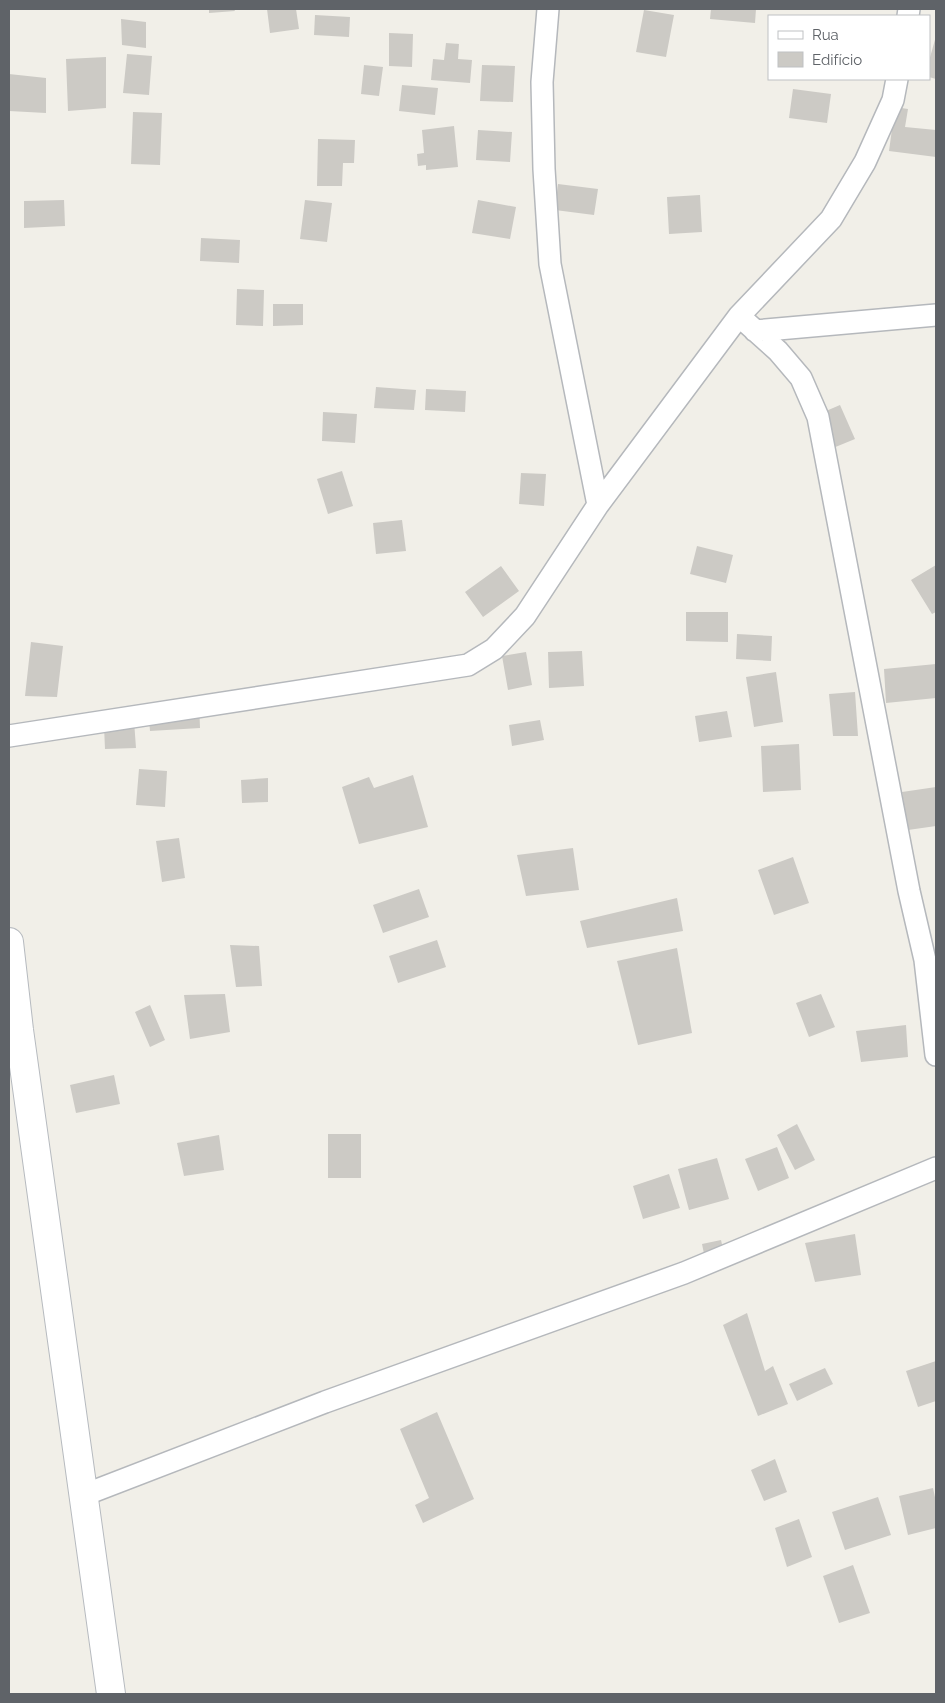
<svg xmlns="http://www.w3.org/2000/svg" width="945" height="1703" font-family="Raleway,sans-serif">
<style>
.building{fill:#cccac5}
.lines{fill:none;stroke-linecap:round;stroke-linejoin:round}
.street-casing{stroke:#b5b8bc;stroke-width:24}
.secondary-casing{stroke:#b6babf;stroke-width:30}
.street{stroke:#fff;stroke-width:21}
.secondary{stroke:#fff;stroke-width:28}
</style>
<rect width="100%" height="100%" fill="#f1efe8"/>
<path class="building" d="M209,9H234L235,11L209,13Z
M267,9H296L299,29L270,33Z
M711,9H756L755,23L710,19Z
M644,10L674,15L666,57L636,52Z
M315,15L350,17L349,37L314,35Z
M121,19L146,22V48L122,45Z
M389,33L413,34L412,67L389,66Z
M936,36V79L929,77V61Z
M446,43L459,44L458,59L472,60L470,83L431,80L433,59L444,60Z
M127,54L152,56L149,95L123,93Z
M106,57V108L68,111L66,59Z
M364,65L383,67L379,96L361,94Z
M482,65L515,66L513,102L480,101Z
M9,74L46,78V113L9,111Z
M402,85L438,88L435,115L399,111Z
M793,89L831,94L827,123L789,118Z
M895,107L908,109L905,127L936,130V157L889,151Z
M133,112L162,113L160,165L131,164Z
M454,126L458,167L426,170V165L418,166L417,154L424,153L422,130Z
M478,130L512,132L510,162L476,160Z
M318,139L355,140L354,163H343L342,186H317Z
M558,184L598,189L594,215L555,210Z
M700,195L702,232L669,234L667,197Z
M64,200L65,226L24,228V201Z
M305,200L332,203L327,242L300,239Z
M478,200L516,207L510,239L472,233Z
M201,238L240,240L239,263L200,261Z
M237,289L264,290L263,326L236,325Z
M273,304H303V325L273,326Z
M376,387L416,390L414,410L374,408Z
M426,389L466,391L465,412L425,410Z
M840,405L855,439L833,448L819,414Z
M323,412L357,414L355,443L322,441Z
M342,471L353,506L328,514L317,479Z
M521,473L546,474L544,506L519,504Z
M402,520L406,551L376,554L373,523Z
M697,546L733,555L726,583L690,574Z
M936,565V612L932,614L911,580Z
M501,566L519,591L483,617L465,592Z
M686,612H728V642L686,641Z
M737,634L772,636L771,661L736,659Z
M31,642L63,646L57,697L25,696Z
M582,651L584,686L549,688L548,652Z
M526,652L532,685L508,690L502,656Z
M936,664V698L886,703L884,669Z
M776,672L783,722L754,727L746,677Z
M855,692L858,736H833L829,694Z
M199,702L200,728L150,731L148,708Z
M727,711L732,737L699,742L695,716Z
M540,720L544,740L512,746L509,725Z
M134,721L136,748L105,749L104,726Z
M799,744L801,790L763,792L761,746Z
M139,769L167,771L165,807L136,805Z
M413,775L428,827L359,844L342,787L369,777L374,788Z
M268,778V802L242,803L241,780Z
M936,787V826L908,830L902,792Z
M179,838L185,878L162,882L156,841Z
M573,848L579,890L526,896L517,855Z
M793,857L809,903L774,915L758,870Z
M419,889L429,917L383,933L373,905Z
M677,898L683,931L587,948L580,921Z
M437,940L446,967L398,983L389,956Z
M230,945L259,946L262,986L236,987Z
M677,948L692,1033L638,1045L617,961Z
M225,994L230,1032L190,1039L184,995Z
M821,994L835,1027L809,1037L796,1003Z
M150,1005L165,1040L150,1047L135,1012Z
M906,1025L908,1057L861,1062L856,1031Z
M114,1075L120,1104L76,1113L70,1085Z
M797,1124L815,1160L795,1170L777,1135Z
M328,1134H361V1178H328Z
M219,1135L224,1170L184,1176L177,1143Z
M777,1147L789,1178L758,1191L745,1159Z
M717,1158L729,1199L689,1210L678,1169Z
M669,1174L680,1208L643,1219L633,1186Z
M855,1234L861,1275L815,1282L805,1243Z
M721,1240L727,1267L708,1273L702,1244Z
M747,1313L765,1371L773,1366L788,1404L758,1416L723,1325Z
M936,1361V1401L918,1407L906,1371Z
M825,1368L833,1384L797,1401L789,1384Z
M437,1412L474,1499L423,1523L415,1505L429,1498L400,1429Z
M775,1459L787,1492L764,1501L751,1470Z
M933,1488L936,1502V1528L908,1535L899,1496Z
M878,1497L891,1535L845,1550L832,1512Z
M799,1519L812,1557L787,1567L775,1528Z
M853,1565L870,1613L839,1623L823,1576Z"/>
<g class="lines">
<defs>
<path id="street" d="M548,9L542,82L544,169L550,264L598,505
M908,16L909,9
M739,316L778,351L801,378L818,417L909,891L925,960L936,1055
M755,331L936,315
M9,736L468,665L494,649L525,616L598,505L739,316L831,219L865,162L893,100L897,79
M84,1495L325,1402L684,1273L936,1168"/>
<path id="secondary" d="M9,942L19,1030L111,1694"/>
</defs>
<use href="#street" class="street-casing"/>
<use href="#secondary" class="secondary-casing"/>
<use href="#street" class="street"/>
<use href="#secondary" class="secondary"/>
</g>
<rect width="945" height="1703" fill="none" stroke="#5f6368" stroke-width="20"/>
<rect x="768" y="15" width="162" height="65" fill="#ffffff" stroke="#bfc1c3"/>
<rect x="778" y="31" width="25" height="8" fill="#ffffff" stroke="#bfc1c3"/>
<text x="812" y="40" font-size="15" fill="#5f6368">Rua</text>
<rect x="778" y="52" width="25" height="15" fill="#cccac5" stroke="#bfc1c3"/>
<text x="812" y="65" font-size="15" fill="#5f6368">Edifício</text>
</svg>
